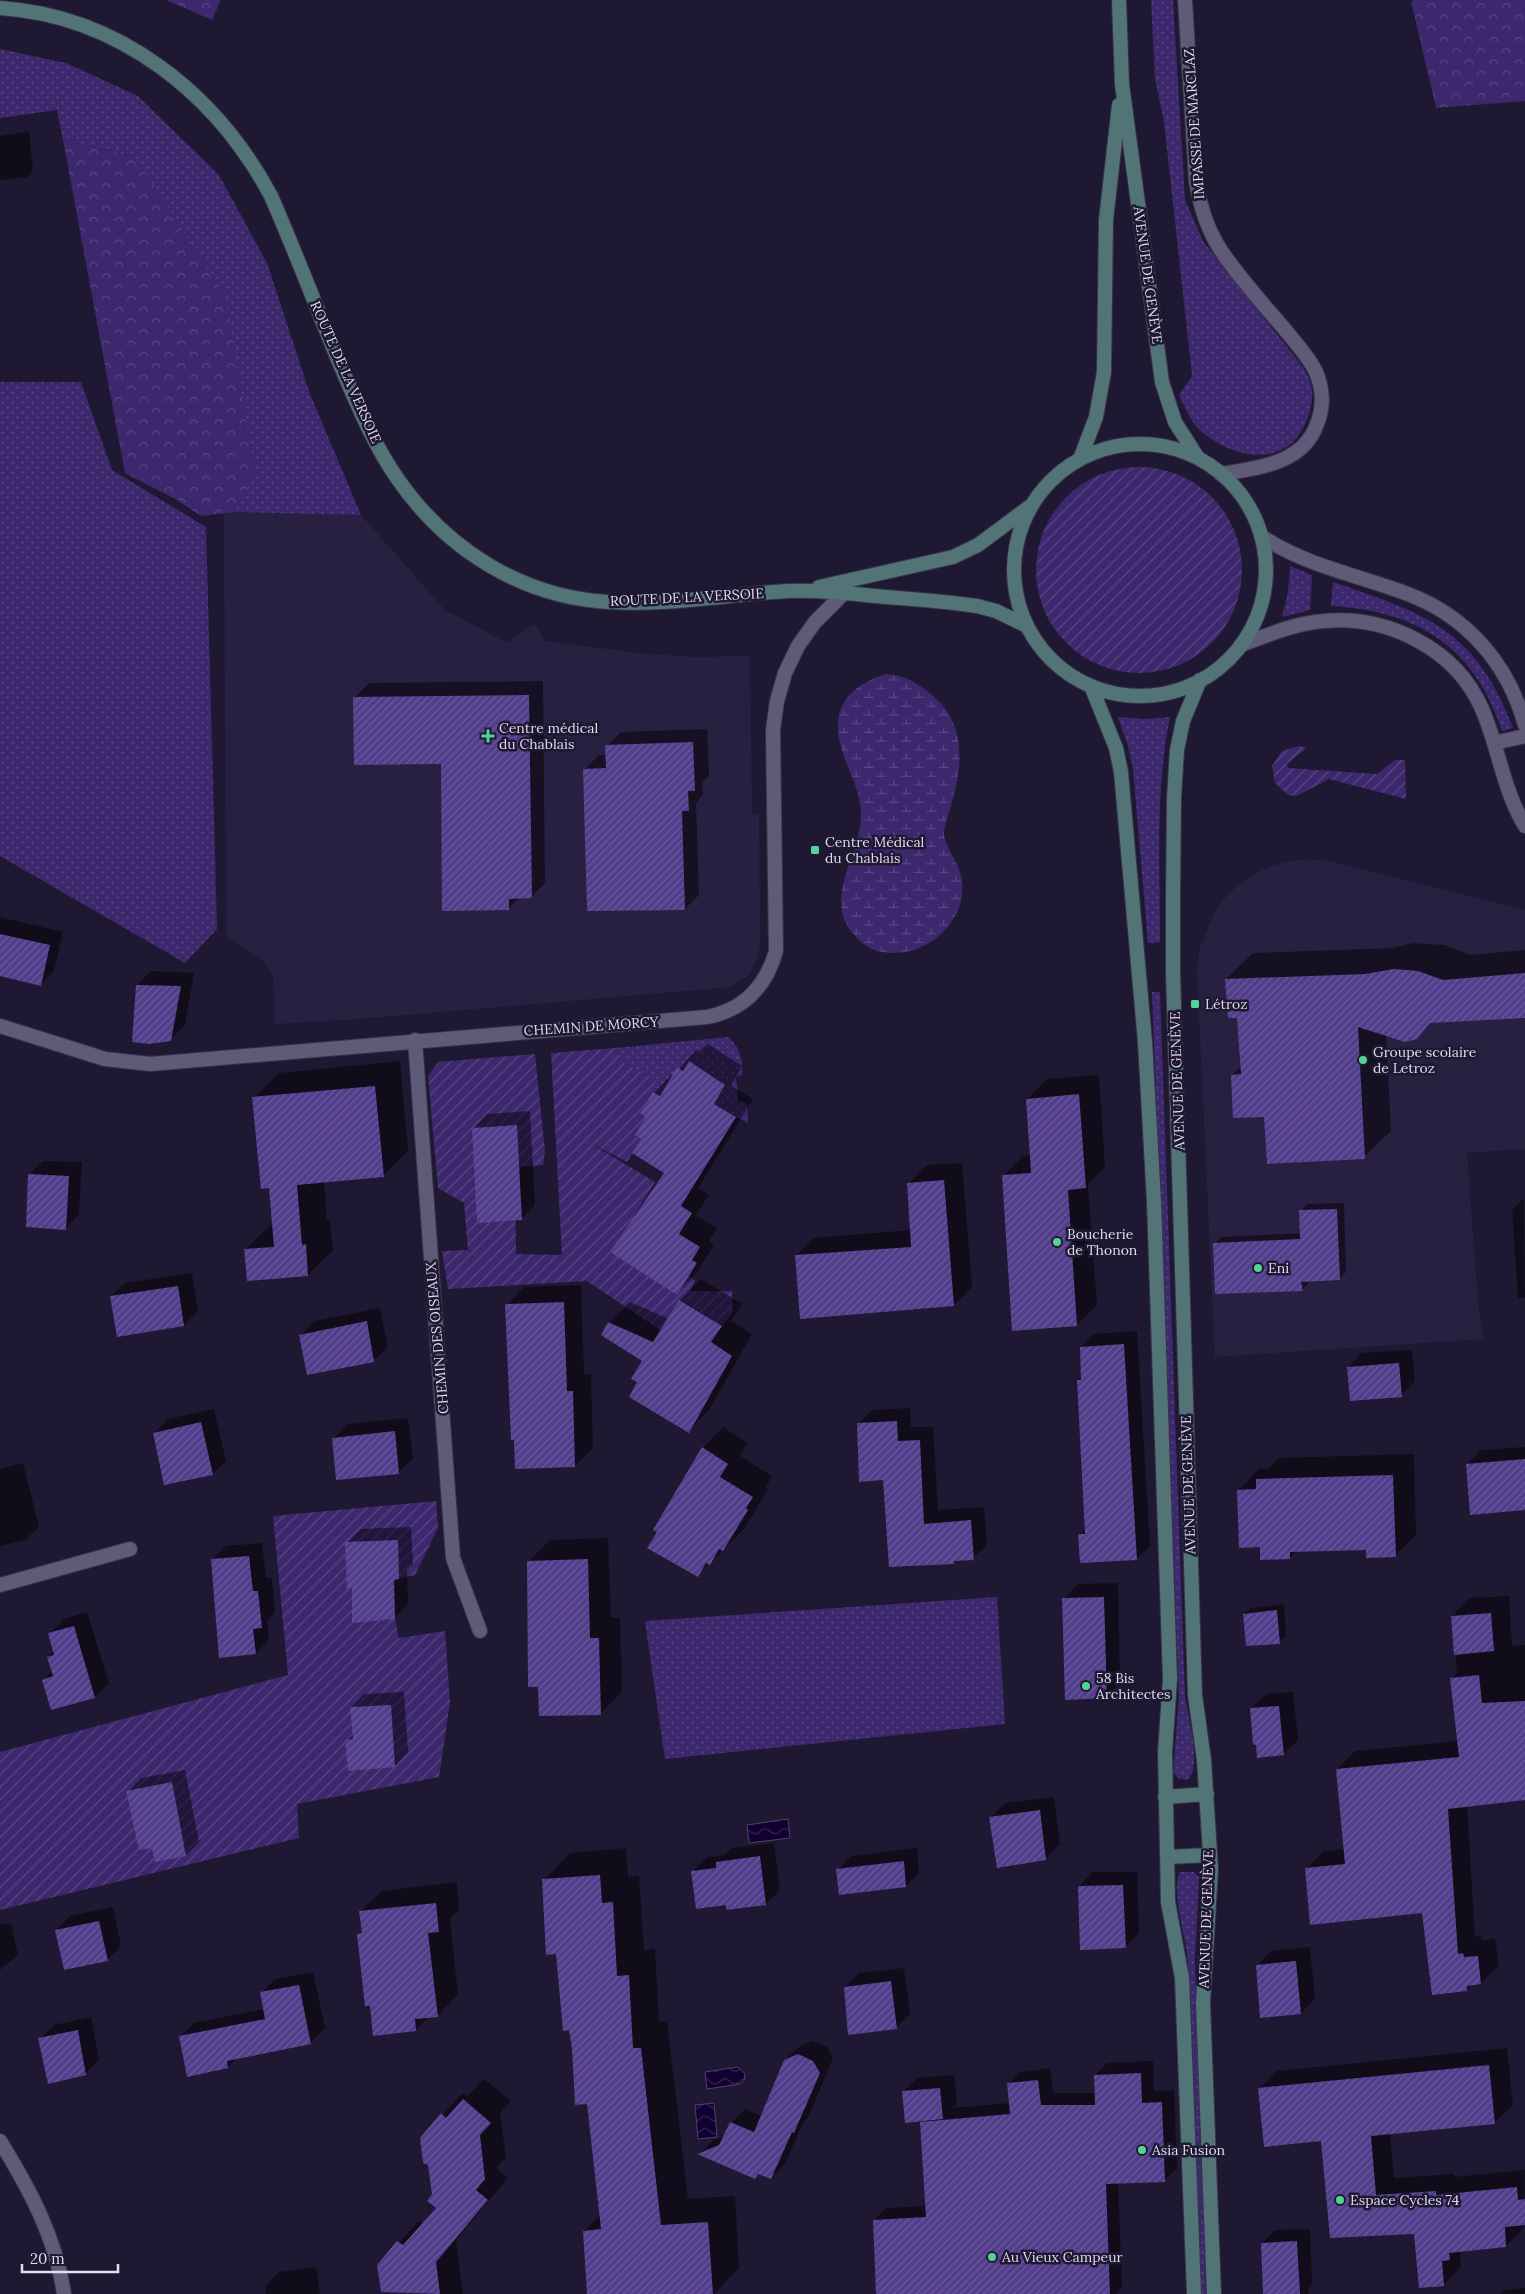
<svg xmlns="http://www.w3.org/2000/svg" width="1525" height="2294" font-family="Lora,serif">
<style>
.built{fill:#282040}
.grass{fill:url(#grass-dots)}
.forest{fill:url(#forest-crowns)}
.wetland{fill:url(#wetland-marsh)}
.garden{fill:url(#garden-furrows)}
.water{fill:url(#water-waves);stroke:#50426b}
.shadow{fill:#0007}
.building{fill:url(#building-hatch)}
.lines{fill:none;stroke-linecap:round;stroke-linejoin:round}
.minor-casing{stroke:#383448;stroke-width:16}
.tertiary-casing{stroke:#383448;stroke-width:16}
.secondary-casing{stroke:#383448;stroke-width:16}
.minor{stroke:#5f5a77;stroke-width:14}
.tertiary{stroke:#5f5a77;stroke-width:14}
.secondary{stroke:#537477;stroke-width:14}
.poi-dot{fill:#54d396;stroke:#1e1832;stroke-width:2}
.labels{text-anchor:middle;stroke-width:5;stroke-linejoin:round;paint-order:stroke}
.street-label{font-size:14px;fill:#dfddee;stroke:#1e1832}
.poi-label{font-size:14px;fill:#dfddee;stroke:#1e1832;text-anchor:start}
</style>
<defs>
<pattern id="grass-dots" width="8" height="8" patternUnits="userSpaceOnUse" patternTransform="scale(1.25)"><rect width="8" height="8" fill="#3d286d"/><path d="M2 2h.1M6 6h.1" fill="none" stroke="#594782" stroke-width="1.8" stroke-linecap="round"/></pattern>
<pattern id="forest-crowns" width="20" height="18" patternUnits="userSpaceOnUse" patternTransform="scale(1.25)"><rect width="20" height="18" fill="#3d286d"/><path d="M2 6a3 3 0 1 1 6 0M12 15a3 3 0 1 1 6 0" fill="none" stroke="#594782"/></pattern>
<pattern id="wetland-marsh" width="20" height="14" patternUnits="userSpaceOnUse" patternTransform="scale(1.25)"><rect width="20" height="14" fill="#3d286d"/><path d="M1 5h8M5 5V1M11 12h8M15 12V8" fill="none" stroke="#594782"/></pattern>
<pattern id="garden-furrows" width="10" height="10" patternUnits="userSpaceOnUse" patternTransform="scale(1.25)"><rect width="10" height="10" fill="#3d286d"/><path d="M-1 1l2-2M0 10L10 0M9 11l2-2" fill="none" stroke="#594782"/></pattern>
<pattern id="water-waves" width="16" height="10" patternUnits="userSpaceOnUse" patternTransform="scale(1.25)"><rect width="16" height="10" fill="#120033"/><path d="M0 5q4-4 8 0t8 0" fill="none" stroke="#342551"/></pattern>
<pattern id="building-hatch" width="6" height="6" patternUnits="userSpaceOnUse" patternTransform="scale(1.25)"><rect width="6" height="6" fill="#523d8b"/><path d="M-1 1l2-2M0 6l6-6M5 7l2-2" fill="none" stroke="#6a599c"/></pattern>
</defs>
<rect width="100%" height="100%" fill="#1e1832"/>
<path class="built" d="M253,510L361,515L444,609L507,643L534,624L545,641L638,653L694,657L750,656L752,814L759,815L760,946L758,956L749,975L731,986L721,988L345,1020L275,1024L273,976L262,960L226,936L224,512Z
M1310,859L1330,861L1525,910V1149L1467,1153L1478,1303L1483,1339L1215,1357L1197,971L1199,951L1213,915L1224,899L1238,885L1254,874L1272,866L1291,861Z"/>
<path class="grass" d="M1151,0H1173L1185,200L1203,241L1303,367C1306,373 1310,379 1311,385C1314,397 1311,409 1307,419C1289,472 1227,459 1196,426C1189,418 1184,405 1179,395L1192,376L1164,122L1155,79Z
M0,49L66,63L138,96L219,175L267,263L310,394L361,515L234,512L255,473L135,156L63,140L57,110L0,118Z
M0,382H81L112,470L206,527L217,929L185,963L0,856Z
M1290,566L1312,575L1310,610L1282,617L1288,592Z
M1333,582C1426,614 1476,629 1513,728L1502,731C1475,646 1416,611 1331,606Z
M1118,717L1146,719L1170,717C1155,791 1160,867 1160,942L1148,943L1133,769L1128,746Z
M1152,992H1160L1185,1696C1188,1716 1203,1768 1187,1780L1178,1778L1173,1772L1179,1698Z
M728,1037C740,1047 743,1060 742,1075L736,1077L738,1101L747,1103L748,1123L714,1104L725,1085L689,1061L683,1071L677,1067L660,1096L653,1092L655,1080L624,1063L616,1048Z
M997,1597L1005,1724L665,1759L645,1621Z
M1180,1872H1194L1199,1877L1195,1959L1206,2294H1200C1196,2183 1195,2073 1188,1962C1187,1941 1170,1888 1180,1872Z"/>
<path class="forest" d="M166,0H221L212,20Z
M1415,0H1525V101L1436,108L1411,1Z
M63,140L135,156L226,297L255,474L234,512L201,516L177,500L125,473Z"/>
<path class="wetland" d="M885,674C905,675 916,682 932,695C966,723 963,763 952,802C950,812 945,822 944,832C943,845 961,865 962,881C967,924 923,960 882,952C873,951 862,944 856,937C819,899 863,854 861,812C860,788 847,769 841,747C830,708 849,686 885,674Z"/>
<path class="garden" d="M1036 570a103 103 0 1 1 206 0a103 103 0 1 1-206 0Z
M1299,746L1307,748L1287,764L1288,768L1377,774L1395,760H1405L1406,799L1329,779L1297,796L1288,795L1275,783L1272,766L1282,751Z
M616,1048L624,1063L656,1080L646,1117L653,1121L627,1162L590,1143L655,1182L631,1221L639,1225L695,1281L690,1291H732L733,1312L722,1326L684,1302L679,1313L660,1330L587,1281L448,1289L442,1251L468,1250L464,1203L438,1188L428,1076L438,1062L535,1054L545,1151L543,1165L515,1167L516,1254L562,1255L551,1053Z
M436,1501L438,1528L415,1575L394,1580L395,1619L399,1638L445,1631L450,1702L439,1777L297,1804L299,1838L0,1910V1752L288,1675L273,1516Z"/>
<path class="water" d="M788,1819L790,1838L749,1843L747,1825Z
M738,2067L745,2074L744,2081L740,2084L707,2089L705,2072Z
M714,2103L717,2137L698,2139L695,2105Z"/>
<path class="shadow" d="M29,131L33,170L27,177L0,180V136Z
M543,681L545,883L531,897H520L508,909L442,762L355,697L369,683Z
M707,729L709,776L702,782L703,795L696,803L699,895L685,909L585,769L599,755H607V746L621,732Z
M0,917L63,932L54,971L40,985L0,975Z
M1413,943L1445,945L1470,955L1525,950V1017L1432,1022L1416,1038L1386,1034L1391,1131L1364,1157L1266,1115L1232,1075L1241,1066L1238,1016L1226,979L1253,953L1392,948Z
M151,971L194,973L185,1025L170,1040L137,985Z
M708,1044L742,1066L731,1086L753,1099L698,1188L709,1195L696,1215L717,1229L709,1241L714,1245L694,1276L676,1294L666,1173L643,1139L654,1093L671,1075L673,1076L696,1050L699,1052Z
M400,1061L408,1151L383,1176L324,1182L327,1220H330L333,1250L308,1275L245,1250L270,1225H273L270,1187L254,1098L279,1073Z
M1099,1075L1105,1167L1088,1184L1097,1305L1077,1325L1003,1176L1023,1156L1031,1155L1027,1099L1047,1079Z
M530,1111L535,1205L521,1219L473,1129L487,1114Z
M43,1161L82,1162L79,1214L65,1229L29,1175Z
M962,1163L972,1287L954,1305L796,1256L814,1238L911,1230L908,1184L927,1165Z
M1524,1198L1525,1298H1518L1512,1210Z
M1344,1203L1346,1272L1340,1278L1308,1280L1309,1283L1302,1290L1215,1243L1221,1237L1301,1233V1211L1307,1204Z
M192,1273L198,1311L184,1325L111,1296L125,1283Z
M701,1279L742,1304L731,1321L752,1334L709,1410L688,1431L639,1381L643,1361L609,1323L630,1302L669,1319L680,1300Z
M581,1285L584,1374H591L593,1448L575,1466L507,1305L524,1287Z
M380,1308L388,1347L373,1361L301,1335L315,1321Z
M1137,1331L1150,1546L1137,1559L1079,1535L1086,1528L1078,1380L1082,1377L1081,1347L1094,1334Z
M1412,1350L1415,1381L1401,1395L1348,1367L1362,1353Z
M910,1408L911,1427H933L938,1510L984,1507L987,1545L973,1558L957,1559L954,1562L885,1479L858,1424L872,1410Z
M214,1409L226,1461L212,1474L155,1433L168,1419Z
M408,1418L413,1458L399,1472L334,1438L348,1424Z
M723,1427L747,1443L740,1456L772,1476L766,1487L768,1489L744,1529L697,1575L703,1448Z
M1525,1447V1509L1468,1464L1481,1450Z
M1414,1454L1416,1535L1395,1556L1367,1548L1296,1551L1290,1558L1261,1545L1238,1491L1259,1469H1268L1278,1458Z
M23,1463L39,1527L25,1540L0,1546V1469Z
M411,1527L413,1564L407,1569L408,1604L394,1618L353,1587L347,1543L361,1529Z
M608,1538L611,1618L620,1617L622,1692L601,1713L529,1561L550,1540Z
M262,1543L266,1578H272L275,1613L267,1621L269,1640L256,1653L212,1560L226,1546Z
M1118,1583L1120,1683L1106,1697L1064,1598L1078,1584Z
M1509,1596L1512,1646L1525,1645V1799L1467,1805L1475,1937L1481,1936V1940L1495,1939L1499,1965L1481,1983L1472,1984L1467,1990L1423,1912L1306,1869L1324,1851L1345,1849L1337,1769L1355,1751L1459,1741L1452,1678L1457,1673L1452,1616L1470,1598Z
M1284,1604L1286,1636L1279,1642L1244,1614L1251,1608Z
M87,1612L109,1683L95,1697L44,1680L52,1671L48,1657L54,1651L50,1633L64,1619Z
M404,1692L408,1752L395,1766L347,1741L353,1734L351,1708L364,1694Z
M1293,1692L1298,1740L1284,1754L1252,1708L1266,1694Z
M185,1770L199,1842L186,1855L152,1847L128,1792L141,1778Z
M1054,1797L1060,1844L1046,1858L991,1817L1005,1803Z
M774,1843L780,1890L766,1904L727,1908V1903L693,1871L707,1857L724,1855L731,1848Z
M626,1848L628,1877L639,1876L644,1950L655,1949L659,2022L667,2021L688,2199L735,2196L739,2268L714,2294H588L584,2231L600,2215L588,2103L573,2048L544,1880L570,1853Z
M917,1848L919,1873L906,1886L837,1870L851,1856Z
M1093,1872H1137L1139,1933L1125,1947L1079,1886Z
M457,1882L459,1909L450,1919L458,1995L437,2016L429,2017L415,2030L371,2004L359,1934L363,1931L360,1912L382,1891Z
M113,1907L121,1946L107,1960L56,1930L70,1916Z
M11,1923L18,1955L0,1970V1925Z
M1310,1947L1315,1999L1301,2013L1257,1965L1271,1951Z
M904,1968L910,2013L896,2028L845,1987L859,1973Z
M313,1972L325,2028L311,2042L238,2057L228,2067L180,2037L194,2023L264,2009L261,1993L275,1979Z
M91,2017L99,2060L85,2074L40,2039L54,2025Z
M812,2041L827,2047L833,2058L808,2118L803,2123L785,2164L771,2178L760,2173L755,2177L699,2154L712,2141L725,2136L731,2123L745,2109L762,2116L785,2060L800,2046Z
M1507,2048L1513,2105L1494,2123L1390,2133L1394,2178L1454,2174V2177L1525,2170L1524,2228L1506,2246L1460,2251L1461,2267L1443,2285L1415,2232L1331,2237L1322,2140L1259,2089L1277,2071Z
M1153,2061L1154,2091L1174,2090L1177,2168L1165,2180L1118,2182L1122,2288L1116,2294H878L874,2221L886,2208L927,2206L921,2122L923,2120L903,2092L917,2078L954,2075L957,2104L952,2108L1010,2103L1008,2084L1020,2072L1050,2068L1053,2093H1096L1095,2075L1107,2063Z
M484,2079L511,2101L500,2113L506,2157L496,2168L508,2178L456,2240L463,2294H414L415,2292L378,2266L419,2221L423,2224L438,2208L433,2195L429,2164L421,2138L463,2093L467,2096Z
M1310,2229L1312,2284L1308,2288L1309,2294H1265L1262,2243L1275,2230Z
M316,2267L320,2294H266L265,2286L279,2272Z
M1525,2288V2294H1500L1504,2290Z"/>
<path class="building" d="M529,695L532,898L509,899V910L442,911L441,764L354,765L353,697Z
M693,742L695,791H688L689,811H682L685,910L587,911L583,769L606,768L605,745Z
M0,934L50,945L41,986L0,976Z
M1394,969L1418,971L1443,980L1525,973V1018L1430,1023L1417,1039L1405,1042L1358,1027L1365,1159L1267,1164L1264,1117L1233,1118L1231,1075L1241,1074L1237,1018H1228L1225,979L1365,974Z
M136,985L181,986L171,1041L149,1044L132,1042Z
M689,1061L725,1085L714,1104L736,1117L681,1206L692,1213L679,1234L700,1247L692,1260L697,1263L677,1295L610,1252L664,1173L632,1153L641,1139L635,1135L646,1117L640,1113L653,1092L660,1096L677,1067L683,1071Z
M375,1086L384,1177L297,1185L302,1245L306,1244L308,1276L247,1281L244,1249L274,1247L269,1188L261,1189L252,1097Z
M1079,1094L1086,1188L1068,1190L1077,1326L1012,1331L1002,1175L1031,1173L1026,1099Z
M517,1125L522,1220L477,1223L472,1128Z
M28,1174L69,1176L66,1230L26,1227Z
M944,1180L954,1306L800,1319L795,1255L911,1247L907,1183Z
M1337,1209L1340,1280L1301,1282L1303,1291L1215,1294L1213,1243L1300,1239L1299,1210Z
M178,1286L184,1326L117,1337L110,1296Z
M679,1300L722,1326L711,1342L732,1356L689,1433L629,1397L637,1382L631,1379L642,1361L601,1335L608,1322L653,1342Z
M564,1302L567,1391H573L575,1467L515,1469L514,1440H511L505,1304Z
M367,1321L374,1362L307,1375L299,1335Z
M1124,1344L1137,1560L1080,1563L1078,1534H1085L1077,1380H1081L1080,1347Z
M1399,1363L1402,1397L1350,1401L1347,1367Z
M897,1421L898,1441L920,1440L924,1524L971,1520L974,1560L954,1561V1564L889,1567L883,1480L859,1482L857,1423Z
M201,1422L213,1475L164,1485L153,1433Z
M395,1431L399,1474L336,1480L332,1438Z
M702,1447L728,1464L720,1477L753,1497L746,1508L748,1510L723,1551L719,1549L710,1565L706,1563L698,1577L647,1548L657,1532L653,1530Z
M1525,1459V1510L1470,1515L1466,1464Z
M1393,1475L1396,1557L1366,1558V1550L1290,1552V1559L1260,1560V1547L1239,1548L1237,1490L1256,1489V1479Z
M398,1540L399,1579L394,1580L395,1619L352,1623V1588L347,1589L345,1542Z
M249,1556L253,1591H258L262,1628L253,1629L256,1654L219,1658L211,1559Z
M588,1559L590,1638H599L601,1715L539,1716L538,1687H528L527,1561Z
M1104,1597L1107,1698L1065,1700L1062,1598Z
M1277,1610L1280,1644L1246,1646L1243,1614Z
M1491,1613L1494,1651L1454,1655L1451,1616Z
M74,1626L95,1698L51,1710L42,1680L53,1676L47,1657L54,1655L48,1633Z
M1479,1675L1482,1703L1525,1701V1800L1448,1809L1458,1954L1463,1953L1464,1957L1478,1956L1481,1984L1467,1986V1991L1432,1995L1422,1913L1310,1925L1305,1868L1345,1864L1336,1769L1459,1757L1450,1678Z
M391,1705L395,1767L348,1771L345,1740L353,1739L350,1707Z
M1279,1706L1284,1755L1257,1758L1256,1745L1253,1744L1250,1708Z
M172,1782L186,1856L155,1862L152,1848L139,1850L126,1791Z
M1040,1810L1046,1860L997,1868L989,1817Z
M760,1856L766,1905L726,1910V1905L696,1909L691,1871L716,1868V1862Z
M904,1861L906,1887L839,1895L836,1869Z
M600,1875L602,1903L613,1902L617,1976L629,1975L633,2048H641L661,2225L708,2222L713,2294H587L583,2231L601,2229L587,2104L575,2105L572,2048L569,2030L563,2031L556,1954L546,1955L542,1879Z
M1123,1885L1126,1948L1080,1950L1078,1886Z
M436,1903L439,1932L428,1933L438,2017L415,2019L416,2031L373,2036L370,2006H365L357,1934L362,1933L359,1911Z
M99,1921L108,1961L64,1970L55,1930Z
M1296,1961L1301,2014L1260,2018L1256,1965Z
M891,1981L897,2029L848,2035L844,1987Z
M299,1985L311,2044L227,2061L228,2068L187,2077L179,2036L265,2019L260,1992Z
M78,2030L86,2075L48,2084L38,2038Z
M798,2054L813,2061L820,2073L794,2133L792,2132L771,2179L758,2174L755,2179L697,2154L719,2145L730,2122L754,2132L784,2060Z
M1489,2065L1495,2124L1371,2136L1376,2195L1436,2191V2195L1517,2187L1518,2200L1525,2199V2225L1505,2227L1506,2247L1449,2253L1450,2260L1442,2261L1444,2286L1419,2288L1414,2234L1330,2238L1321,2141L1264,2147L1258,2088Z
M1141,2073L1142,2103L1162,2102L1165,2182L1106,2184L1110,2294H876L873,2220L926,2217L920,2122L1010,2114L1007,2083L1038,2080L1041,2105H1095L1094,2075Z
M940,2088L943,2119L905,2123L902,2091Z
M463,2099L491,2123L480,2135L485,2179L476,2190L488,2200L436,2262L440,2294L381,2292L377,2265L397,2241L403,2245L436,2208L427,2201L432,2194L428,2165L423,2163L420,2138L441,2113L446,2118Z
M1297,2241L1300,2294H1263L1261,2243Z"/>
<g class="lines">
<defs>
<path id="minor" d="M1185,0L1196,181C1200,206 1207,230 1222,252C1241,280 1265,306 1287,332C1297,345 1309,357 1316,372C1323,389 1324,407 1317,424C1303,464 1258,468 1221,474
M0,1026L105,1059L150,1064L707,1017C744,1010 766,986 776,951L773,730L777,701L785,673L798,646L815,622L844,593
M415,1040L453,1558L480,1631
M0,1585L130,1549
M0,2141C29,2188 56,2238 64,2294"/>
<path id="tertiary" d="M1261,536C1304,565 1357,575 1405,593C1466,615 1508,663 1525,725
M1241,645C1268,635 1295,623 1324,621C1388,615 1456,649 1482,709C1499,748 1503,790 1525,826
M1494,743L1525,736"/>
<path id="secondary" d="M1119,0L1122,84L1162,382L1175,422L1198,458
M0,8C119,16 216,93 271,196C296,253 318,312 342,369C358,406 374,445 397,478C446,549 521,597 608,602C668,606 730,594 790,591C818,590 847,593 875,596C909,599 943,601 977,606L996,611L1027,626
M1014 570a126 126 0 1 1 252 0a126 126 0 1 1-252 0Z
M1080,459L1096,417L1104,372L1106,220L1119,105
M819,587L953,557L978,545L1029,507
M1200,680L1183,721L1177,750L1174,798L1173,896V974L1195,1695L1204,1760L1211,1869L1203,2003L1214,2294
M1091,686L1116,748L1121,772L1145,1042L1154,1202L1170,1679L1165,1752L1168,1902L1182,1978L1194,2294
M1165,1797L1207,1794
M1167,1857L1210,1855"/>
</defs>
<use href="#minor" class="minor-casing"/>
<use href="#tertiary" class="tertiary-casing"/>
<use href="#secondary" class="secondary-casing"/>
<use href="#minor" class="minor"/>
<use href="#tertiary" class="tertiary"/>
<use href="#secondary" class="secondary"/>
</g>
<g class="poi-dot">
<path d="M485.5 728.5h5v5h5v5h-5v5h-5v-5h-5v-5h5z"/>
<rect x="810" y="845" width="10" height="10" rx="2.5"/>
<rect x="1190" y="999" width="10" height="10" rx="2.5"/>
<circle cx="1363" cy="1060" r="5"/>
<circle cx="1057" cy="1242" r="5"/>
<circle cx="1258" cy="1268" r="5"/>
<circle cx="1086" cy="1686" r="5"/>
<circle cx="1142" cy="2150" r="5"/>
<circle cx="1340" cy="2200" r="5"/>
<circle cx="992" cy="2257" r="5"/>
</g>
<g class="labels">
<g class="street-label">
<text transform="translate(1194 124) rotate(-94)" y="5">IMPASSE DE MARCLAZ</text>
<text transform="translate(1148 275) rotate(82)" y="5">AVENUE DE GENÈVE</text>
<text transform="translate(346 372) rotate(66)" y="5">ROUTE DE LA VERSOIE</text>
<text transform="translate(687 597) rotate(-3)" y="5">ROUTE DE LA VERSOIE</text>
<text transform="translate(591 1026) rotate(-4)" y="5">CHEMIN DE MORCY</text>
<text transform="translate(1177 1081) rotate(-92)" y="5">AVENUE DE GENÈVE</text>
<text transform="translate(437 1338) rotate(-95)" y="5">CHEMIN DES OISEAUX</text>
<text transform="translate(1188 1485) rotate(-92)" y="5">AVENUE DE GENÈVE</text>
<text transform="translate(1206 1919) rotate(-88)" y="5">AVENUE DE GENÈVE</text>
</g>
<g class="poi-label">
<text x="499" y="733">Centre médical<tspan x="499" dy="16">du Chablais</tspan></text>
<text x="825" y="847">Centre Médical<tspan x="825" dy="16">du Chablais</tspan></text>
<text x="1205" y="1009">Létroz</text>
<text x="1373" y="1057">Groupe scolaire<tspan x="1373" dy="16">de Letroz</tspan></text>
<text x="1067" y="1239">Boucherie<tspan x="1067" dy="16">de Thonon</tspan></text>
<text x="1268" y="1273">Eni</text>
<text x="1096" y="1683">58 Bis<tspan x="1096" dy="16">Architectes</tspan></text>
<text x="1152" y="2155">Asia Fusion</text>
<text x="1350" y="2205">Espace Cycles 74</text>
<text x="1002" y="2262">Au Vieux Campeur</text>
</g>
</g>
<path d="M22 2264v8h96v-8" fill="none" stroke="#dfddee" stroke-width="2.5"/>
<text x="30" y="2264" font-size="15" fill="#dfddee" stroke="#1e1832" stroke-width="4" paint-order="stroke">20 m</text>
</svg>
